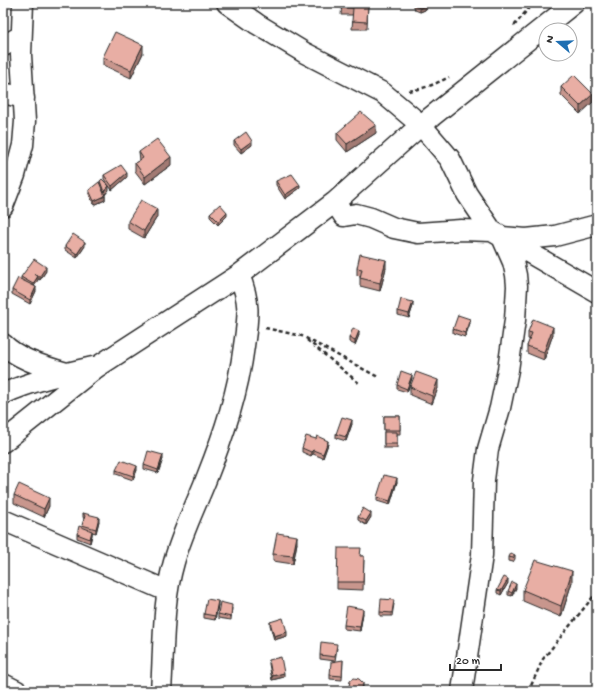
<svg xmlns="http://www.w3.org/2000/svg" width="600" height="694" font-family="'Gochi Hand',sans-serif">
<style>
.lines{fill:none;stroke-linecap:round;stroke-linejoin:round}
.minor-casing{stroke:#2b2b2b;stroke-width:23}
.path{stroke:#2b2b2b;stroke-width:2.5;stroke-dasharray:4 3;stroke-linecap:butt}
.minor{stroke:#fff;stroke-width:20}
.wall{fill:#c8968d;stroke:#2b2b2b}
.shaded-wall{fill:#a27a73;stroke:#2b2b2b}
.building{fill:#e8aea4;stroke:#2b2b2b}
</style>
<rect width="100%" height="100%" fill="#fff"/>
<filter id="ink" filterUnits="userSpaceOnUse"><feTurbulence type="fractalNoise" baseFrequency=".025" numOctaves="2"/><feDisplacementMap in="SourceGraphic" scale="8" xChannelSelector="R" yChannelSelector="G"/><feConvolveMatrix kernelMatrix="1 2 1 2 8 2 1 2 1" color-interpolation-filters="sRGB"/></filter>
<g filter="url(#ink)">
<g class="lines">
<defs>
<path id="minor" d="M227,3L257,24L305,53L383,93L421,125L450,159L467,194L492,231L597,292
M3,46L21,36
M3,93L24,98
M335,202L344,216L356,214L371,218L394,228L418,233L461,230L492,231
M3,206L15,175L23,145L25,121L21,55L23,3
M3,344C19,360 44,366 66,373
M3,394C32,381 62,374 93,367
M3,442L97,367L239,275L335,202L421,125L574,3
M3,520L167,591
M3,684L17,691
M161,691C164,648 162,603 174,562C182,533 196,505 207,477C224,434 238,393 244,346C248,318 251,303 239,275
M462,691L482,555L484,480L488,449L500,408L508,370L515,320L517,286L516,275L513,262L502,237L526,239L555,236L597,225"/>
</defs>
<use href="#minor" class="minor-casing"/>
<path class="path" d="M514,26L533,3
M409,91C423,89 436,84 449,77
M265,328L302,336L378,377
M307,340L360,384
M527,691L530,688L543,659L597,592"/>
<use href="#minor" class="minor"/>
</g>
<path class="wall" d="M319,3H330L328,7Z
M342,3H368L367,29H352L353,15H341Z
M413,3H429L425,10L420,12L415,10Z
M143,53L131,78L103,65V57Z
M561,87L593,102L580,114L561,95Z
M337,133H376L347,152L337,140Z
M234,141L252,145L241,153L234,145Z
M139,152L171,165L145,184L135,171V163L140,160Z
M104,175L127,177L112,190L104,179Z
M100,181L109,190L105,195V200L94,205L89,194V190L100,185Z
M276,181L300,188L285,199L276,185Z
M210,213L227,216L218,225L210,217Z
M157,217L144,238L128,229V221Z
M65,246H85L77,258L65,250Z
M357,268H386L380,291L360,286V276L357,275Z
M46,271L40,280L38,279L34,286L36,291L30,304L12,294V290L21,280V277Z
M413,306L409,318L398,315V311Z
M470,323L465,337L453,333V329Z
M528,332L553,334L544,360L527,353V346L530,340L528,339Z
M359,335L355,345L349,342V338Z
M412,378L407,392L397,389V385Z
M410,387L438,388L432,404L410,395Z
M384,416H400V434H397V448H384Z
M352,424L346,441L336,438V434Z
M316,439L328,444L323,458L313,454L311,456L302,452V448Z
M163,459L158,473L144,469V465Z
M116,470H137L133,480L116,474Z
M397,482L390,505L377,501V497Z
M14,495L49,506L44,517L14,503Z
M83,513L99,521L96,533L92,532V535L90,543L77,538V534L82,527L84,519L83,517Z
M358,517H371L366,525L358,520Z
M297,543L293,564L273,561V554Z
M515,555V559L513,562L509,561V557Z
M361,556H364L363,590L337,589V582Z
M572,582L561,617L523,601V590Z
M508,583L501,595L497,593V590Z
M516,588L512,596L508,595V591Z
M394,604L392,616H380V612Z
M218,605L215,620L204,618V614Z
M232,608L231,620L218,618V614Z
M363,613L360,631L344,629V625Z
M270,622L287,636L274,640L270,625Z
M337,648L335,661L320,659V655Z
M269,660L284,677L272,680L269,664Z
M343,660L342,680L330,679V675Z
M363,683V691H349V686Z"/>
<path class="shaded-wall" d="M427,3H429L425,10L420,12V8Z
M143,45V53L131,78V70Z
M593,94V102L580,114V106Z
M376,125V133L347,152V144Z
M252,141V145L241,153V149Z
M171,157V165L145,184V177Z
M127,173V177L112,190V186Z
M300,185V188L285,199V195Z
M109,186V190L104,195V192Z
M105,196V200L94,205V201Z
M157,209V217L144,238V231Z
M227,212V216L218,225V221Z
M85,242V246L77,258V254Z
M386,260V268L380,291V283Z
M46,267V271L40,280V276Z
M38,276V280L33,288V284Z
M36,287V291L30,304V300Z
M413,302V306L409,318V314Z
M470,319V323L465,337V333Z
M553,327V334L544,360V352Z
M359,331V335L355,345V341Z
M412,375V378L407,392V389Z
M438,380V388L432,404V396Z
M352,420V424L346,441V437Z
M328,441V444L323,458V454Z
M313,450V454L311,456V452Z
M163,455V459L158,473V470Z
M137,466V470L133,480V476Z
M397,478V482L390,505V501Z
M49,498V506L44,517V509Z
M371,513V517L366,525V521Z
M99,517V521L96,533V529Z
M92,531V535L90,543V539Z
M297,536V543L293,564V556Z
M572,571V582L561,617V606Z
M508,579V583L501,595V591Z
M516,584V588L512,596V593Z
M218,601V605L215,620V616Z
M363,609V613L360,631V627Z
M287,632V636L274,640V636Z
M284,673V677L272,680V676Z"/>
<path class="building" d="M342,3H368L367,22L352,21L353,8L341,7Z
M414,3H427L425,6L420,8L415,6Z
M115,32L143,45L131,70L103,57Z
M574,75L593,94L580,106L561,87Z
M361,112L376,125L347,144L337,133Z
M246,132L252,141L241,149L234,141Z
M157,139L171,157L145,177L135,163L143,158L139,152Z
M121,165L127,173L112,186L104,175Z
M292,174L300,185L285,195L276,181Z
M102,179L109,186L104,192L100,181Z
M99,182L105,196L94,201L89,190Z
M141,200L157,209L144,231L128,221Z
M220,204L227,212L218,221L210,213Z
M73,234L85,242L77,254L65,246Z
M360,254L386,260L380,283L360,278L362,269L357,268Z
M34,259L46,267L40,276L34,274L38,276L33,284L21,277Z
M18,278L36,287L30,300L12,290Z
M401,299L413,302L409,314L398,311Z
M458,315L470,319L465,333L453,329Z
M533,319L553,327L544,352L527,346L532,333L528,332Z
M353,328L359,331L355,341L349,338Z
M401,371L412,375L407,389L397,385Z
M416,372L438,380L432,396L410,387Z
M384,416H400V430H384Z
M342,417L352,420L346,437L336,434Z
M384,432H397V444H384Z
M306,436L316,439L317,436L328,441L323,454L313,450L311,452L302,448Z
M148,451L163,455L158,470L144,465Z
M121,460L137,466L133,476L116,470Z
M384,475L397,478L390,501L377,497Z
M19,484L49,498L44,509L14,495Z
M363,508L371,513L366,521L358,517Z
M83,513L99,517L96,529L82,525L85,516Z
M79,526L92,531L90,539L77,534Z
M277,533L297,536L293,556L273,554Z
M338,548H361L360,556H364L363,582H337Z
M511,553L515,555L513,558L509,557Z
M535,560L572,571L561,606L523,590Z
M504,577L508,579L501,591L497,590Z
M512,582L516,584L512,593L508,591Z
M207,599L218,601L215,616L204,614Z
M381,599L394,600L392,613L380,612Z
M220,602L232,605L231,617L218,614Z
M347,606L363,609L360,627L344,625Z
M283,618L287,632L274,636L270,622Z
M321,642L337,644L335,657L320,655Z
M281,657L284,673L272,676L269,660Z
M343,660L342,676L330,675L331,662Z
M354,678L359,679L363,683L362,689L360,691H352L349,686L350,681Z"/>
</g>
<rect width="600" height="694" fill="none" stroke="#fff" stroke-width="16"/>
<rect x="8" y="8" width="584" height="678" fill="none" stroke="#2b2b2b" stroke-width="1.5" filter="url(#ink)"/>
<g transform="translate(558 42) rotate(289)"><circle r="19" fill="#ffffff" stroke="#aaaaaa"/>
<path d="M0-3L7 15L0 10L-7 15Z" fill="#1f6fb2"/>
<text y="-6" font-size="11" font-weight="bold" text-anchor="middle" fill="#2b2b2b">N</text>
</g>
<path d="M450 664v6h51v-6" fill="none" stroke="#2b2b2b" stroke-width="2"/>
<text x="456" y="664" font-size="12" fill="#2b2b2b" stroke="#ffffff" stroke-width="3" paint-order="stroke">20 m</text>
</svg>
